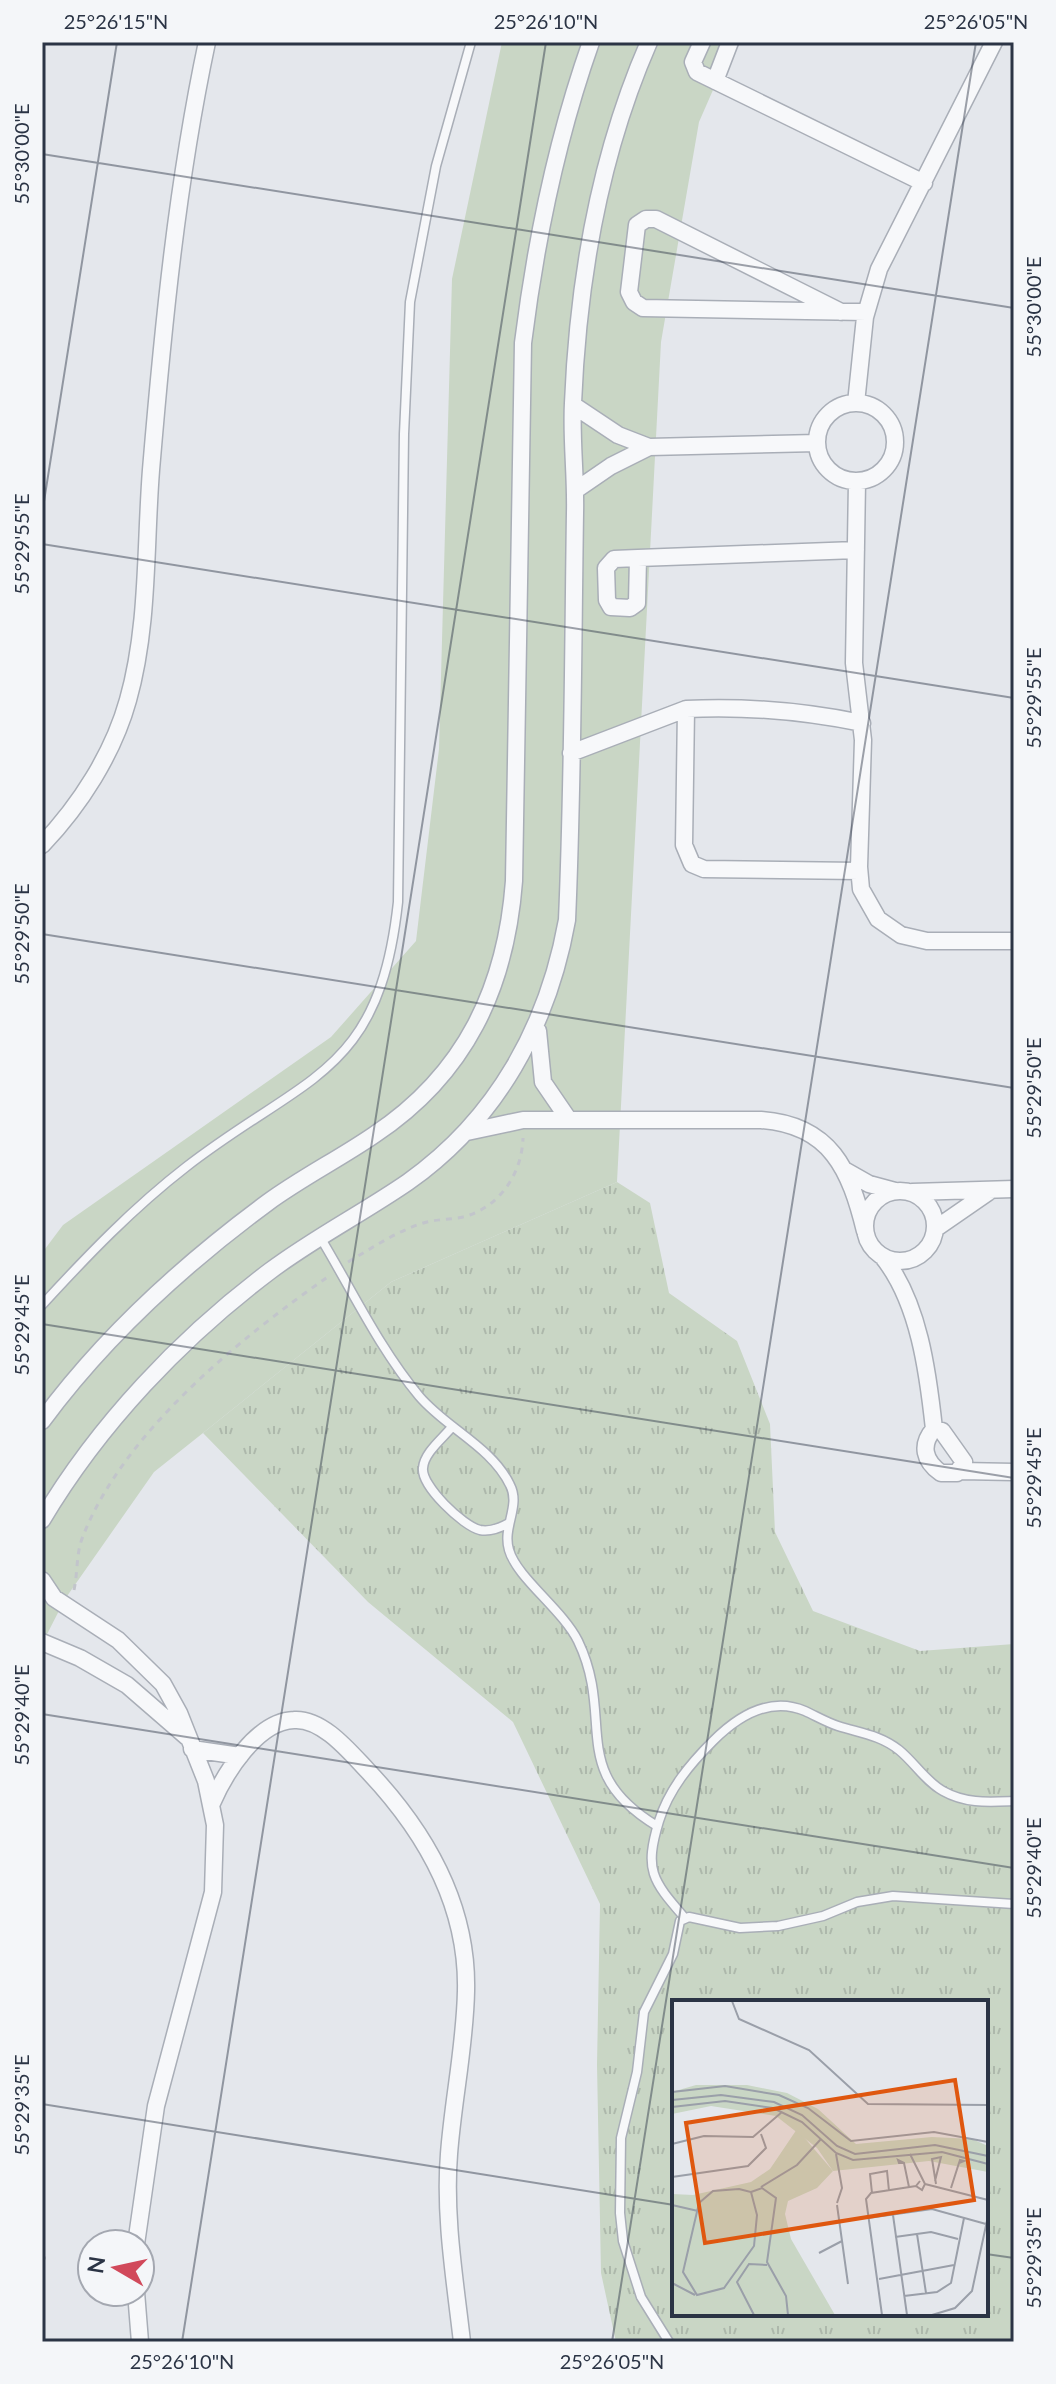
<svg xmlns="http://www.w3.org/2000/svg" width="1056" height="2384" font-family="Lato,sans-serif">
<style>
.grass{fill:url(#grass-tufts);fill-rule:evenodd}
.park{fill:#c9d6c5}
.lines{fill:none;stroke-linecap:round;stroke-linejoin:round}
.lane-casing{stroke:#a9aeb7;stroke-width:11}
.street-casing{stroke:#a9aeb7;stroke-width:19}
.path{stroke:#c2c5cb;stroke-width:3;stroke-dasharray:6 6;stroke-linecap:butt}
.lane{stroke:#f7f8fa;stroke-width:8}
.street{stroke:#f7f8fa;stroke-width:16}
.ticks{fill:none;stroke:#2b3445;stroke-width:2;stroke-opacity:0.45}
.inset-road{fill:none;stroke:#9a9fa9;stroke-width:2}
.view{fill:#df570f;fill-opacity:0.15;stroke:#df570f;stroke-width:4}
.inset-edge{fill:none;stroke:#2b3445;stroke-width:4}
.neatline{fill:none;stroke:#2b3445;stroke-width:3}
.ticks-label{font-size:20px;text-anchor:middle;fill:#2b3445}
</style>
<defs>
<pattern id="grass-tufts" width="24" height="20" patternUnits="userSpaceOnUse" patternTransform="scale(2)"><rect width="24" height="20" fill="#c9d6c5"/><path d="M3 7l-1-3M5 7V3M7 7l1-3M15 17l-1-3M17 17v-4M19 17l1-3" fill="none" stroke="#adb8ab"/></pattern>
</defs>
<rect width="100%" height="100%" fill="#e4e7ec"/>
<path class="grass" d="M617,1182L650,1203L669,1293L737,1341L770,1424L775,1532L813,1611L920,1651L1014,1644V2342H616L601,2273L597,2065L600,1904L513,1722L368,1602L203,1433L391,1282ZM674,2002H986V2314H674Z"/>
<path class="park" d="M502,42H734L699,122L661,342L617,1182L391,1282L203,1433L154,1472L65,1599L42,1644V1253L63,1225L331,1037L416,941L439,749L452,279Z"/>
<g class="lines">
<defs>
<path id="lane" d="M320,1237C352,1290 379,1348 419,1396C446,1428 492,1447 510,1485C521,1506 502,1527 509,1550C517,1578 562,1609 578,1641C616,1720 566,1771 657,1826
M42,1305C87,1256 133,1208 186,1167C306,1074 379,1076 398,902L404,434L410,302L436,166L471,42
M451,1428C442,1439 424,1453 423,1468C421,1486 463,1526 480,1530C490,1532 500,1528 509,1523
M684,1917C652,1880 644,1870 659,1821C669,1789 690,1764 713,1741C737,1717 770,1696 805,1711C816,1716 826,1722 838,1726C860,1733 880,1735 899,1750C915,1763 925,1781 943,1791C966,1804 989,1802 1014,1801
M669,2342L641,2297L623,2241L620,2213L621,2138L637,2072L644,2012L673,1954L680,1921L689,1917L740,1928L778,1926L823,1916L857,1902L893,1896L1014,1904"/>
<path id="street" d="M702,42L693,62L697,72L924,183
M715,81L730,42
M841,312L656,219H646L637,225L629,292L634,302L643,308L866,312
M856,403L865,317L879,269L994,42
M817 442a39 39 0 1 1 78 0a39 39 0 1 1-78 0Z
M573,405L618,435L649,447L817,443
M857,482L854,663L863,740L859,867L861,889L878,919L901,935L927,941H1014
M576,490L611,466L649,447
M638,558L637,603L630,608L611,607L607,600L606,568L614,559L638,558L856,550
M571,753L686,709
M42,845C80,805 113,754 128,700C149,626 145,546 151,470C163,327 177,183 207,42
M859,871L704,869L692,864L684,845L686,709C747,706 803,711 862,723
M538,1031L543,1082L569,1120
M467,1132L523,1120H761C831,1125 850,1170 865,1231
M846,1171L869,1184L895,1191
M865 1226a35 35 0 1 1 70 0a35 35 0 1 1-70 0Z
M912,1192L1014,1189
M935,1229L990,1191
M882,1256C919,1301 928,1373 934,1429
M42,1421C104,1337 183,1265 267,1203C301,1178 339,1159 374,1135C466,1074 506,987 514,881L523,343C536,239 556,141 591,42
M934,1429L942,1431L964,1462L957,1473H941C924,1461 920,1445 934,1429Z
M961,1471L1014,1472
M42,1520C99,1424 181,1338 270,1271C314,1238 363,1213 408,1182C497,1119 548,1026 567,920C573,784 573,648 575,513C576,476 571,439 573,403C578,282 600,154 649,42
M42,1580L54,1598L118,1640L163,1684L179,1713L206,1781L215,1825L213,1892L156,2106L136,2244
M42,1642L80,1658L127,1685L187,1737
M192,1749L240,1756
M212,1803C225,1773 257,1721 294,1720C322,1718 349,1751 367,1770C425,1831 468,1905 466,1991C465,2046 453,2100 449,2154C444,2216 455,2280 462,2342
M136,2292L140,2342"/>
</defs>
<use href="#lane" class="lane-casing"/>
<use href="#street" class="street-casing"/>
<path class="path" d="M348,1262C372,1248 394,1233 420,1224C434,1219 448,1220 463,1217C499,1208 522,1174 523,1138
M74,1590C78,1571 76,1553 83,1536C124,1432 240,1338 329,1276
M42,2258H46"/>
<use href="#lane" class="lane"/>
<use href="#street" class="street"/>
</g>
<path class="ticks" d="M42,154L1014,308M42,514L117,42M42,544L1014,698M42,934L1014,1088M42,1324L1014,1478M42,1714L1014,1868M42,2104L674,2205M986,2254L1014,2258M182,2342L546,42M612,2342L976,42"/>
<g transform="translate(672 2000)">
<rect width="316" height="316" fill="#e4e7ec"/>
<path d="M125,129L161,171L145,188L116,201L113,214L119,239L163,315H0V194L21,195L79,182L98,169Z" fill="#c9d6c5"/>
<path d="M24,85H75L115,93L146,109L184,144L260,137L300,139L316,146V172L257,161L161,171L145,148L104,116L39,106L0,114V92Z" fill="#c9d6c5"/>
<path class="inset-road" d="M60,1L67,19L137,50L196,104L316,105M0,92L53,86L107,95L136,108L179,141L262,132L316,142M0,100L49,95L102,102L130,115L165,146L183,154L263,145L316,156M0,107L53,101L101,108L130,122L164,153L181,160L270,152L316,164M0,144L32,136L81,137L110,112M164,154L170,188L165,203M238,154L253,184L250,190L244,186L248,181M232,163L226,160L227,163H232L237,187M0,177L76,166L94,148L89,134M263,181L269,157L260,159L264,184M253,184L316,200M89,187L125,165L149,139M279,188L287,163L292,161L288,160L287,163M67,189L79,192L85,215L82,246L52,288L25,295L11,272L27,203L41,191ZM79,192L90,188L104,198L95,262L114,296L116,315M200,193L198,174L215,171L217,191M0,205L26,211M165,205L176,284M221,215L235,315M196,218L260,209L314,224M245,234L254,293M223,237L259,232L286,239M147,253L170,241M207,279L282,265M0,283L23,295M232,296L265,292L279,283L292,218M82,315L65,282L77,264L95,265M210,315L194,199L199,193L244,186M260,315L283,308L300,291L316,216"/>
<path class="view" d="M283,80L302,200L33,243L14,123Z"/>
<rect width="316" height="316" class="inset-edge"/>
</g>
<rect width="1056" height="2384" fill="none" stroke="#f4f6f9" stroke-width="88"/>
<g transform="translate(116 2268) rotate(279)"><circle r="38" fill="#f4f6f9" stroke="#a4a8b1" stroke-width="2"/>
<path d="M0-6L14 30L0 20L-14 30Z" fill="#d1495b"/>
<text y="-12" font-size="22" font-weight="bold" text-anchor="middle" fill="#2b3445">N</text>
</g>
<rect x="44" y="44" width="968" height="2296" class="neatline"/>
<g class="ticks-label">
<text x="116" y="29">25°26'15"N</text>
<text x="546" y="29">25°26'10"N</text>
<text x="976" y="29">25°26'05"N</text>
<text transform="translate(22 154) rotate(-90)" y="7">55°30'00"E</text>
<text transform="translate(1034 307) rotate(-90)" y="7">55°30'00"E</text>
<text transform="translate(22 544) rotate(-90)" y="7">55°29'55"E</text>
<text transform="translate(1034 698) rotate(-90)" y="7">55°29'55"E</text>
<text transform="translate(22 934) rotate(-90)" y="7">55°29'50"E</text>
<text transform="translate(1034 1088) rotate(-90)" y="7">55°29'50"E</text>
<text transform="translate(22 1325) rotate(-90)" y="7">55°29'45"E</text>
<text transform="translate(1034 1478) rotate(-90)" y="7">55°29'45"E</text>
<text transform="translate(22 1715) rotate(-90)" y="7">55°29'40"E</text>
<text transform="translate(1034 1868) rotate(-90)" y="7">55°29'40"E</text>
<text transform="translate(22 2105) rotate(-90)" y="7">55°29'35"E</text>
<text transform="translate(1034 2258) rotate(-90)" y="7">55°29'35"E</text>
<text x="182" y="2369">25°26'10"N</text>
<text x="612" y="2369">25°26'05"N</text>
</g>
</svg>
